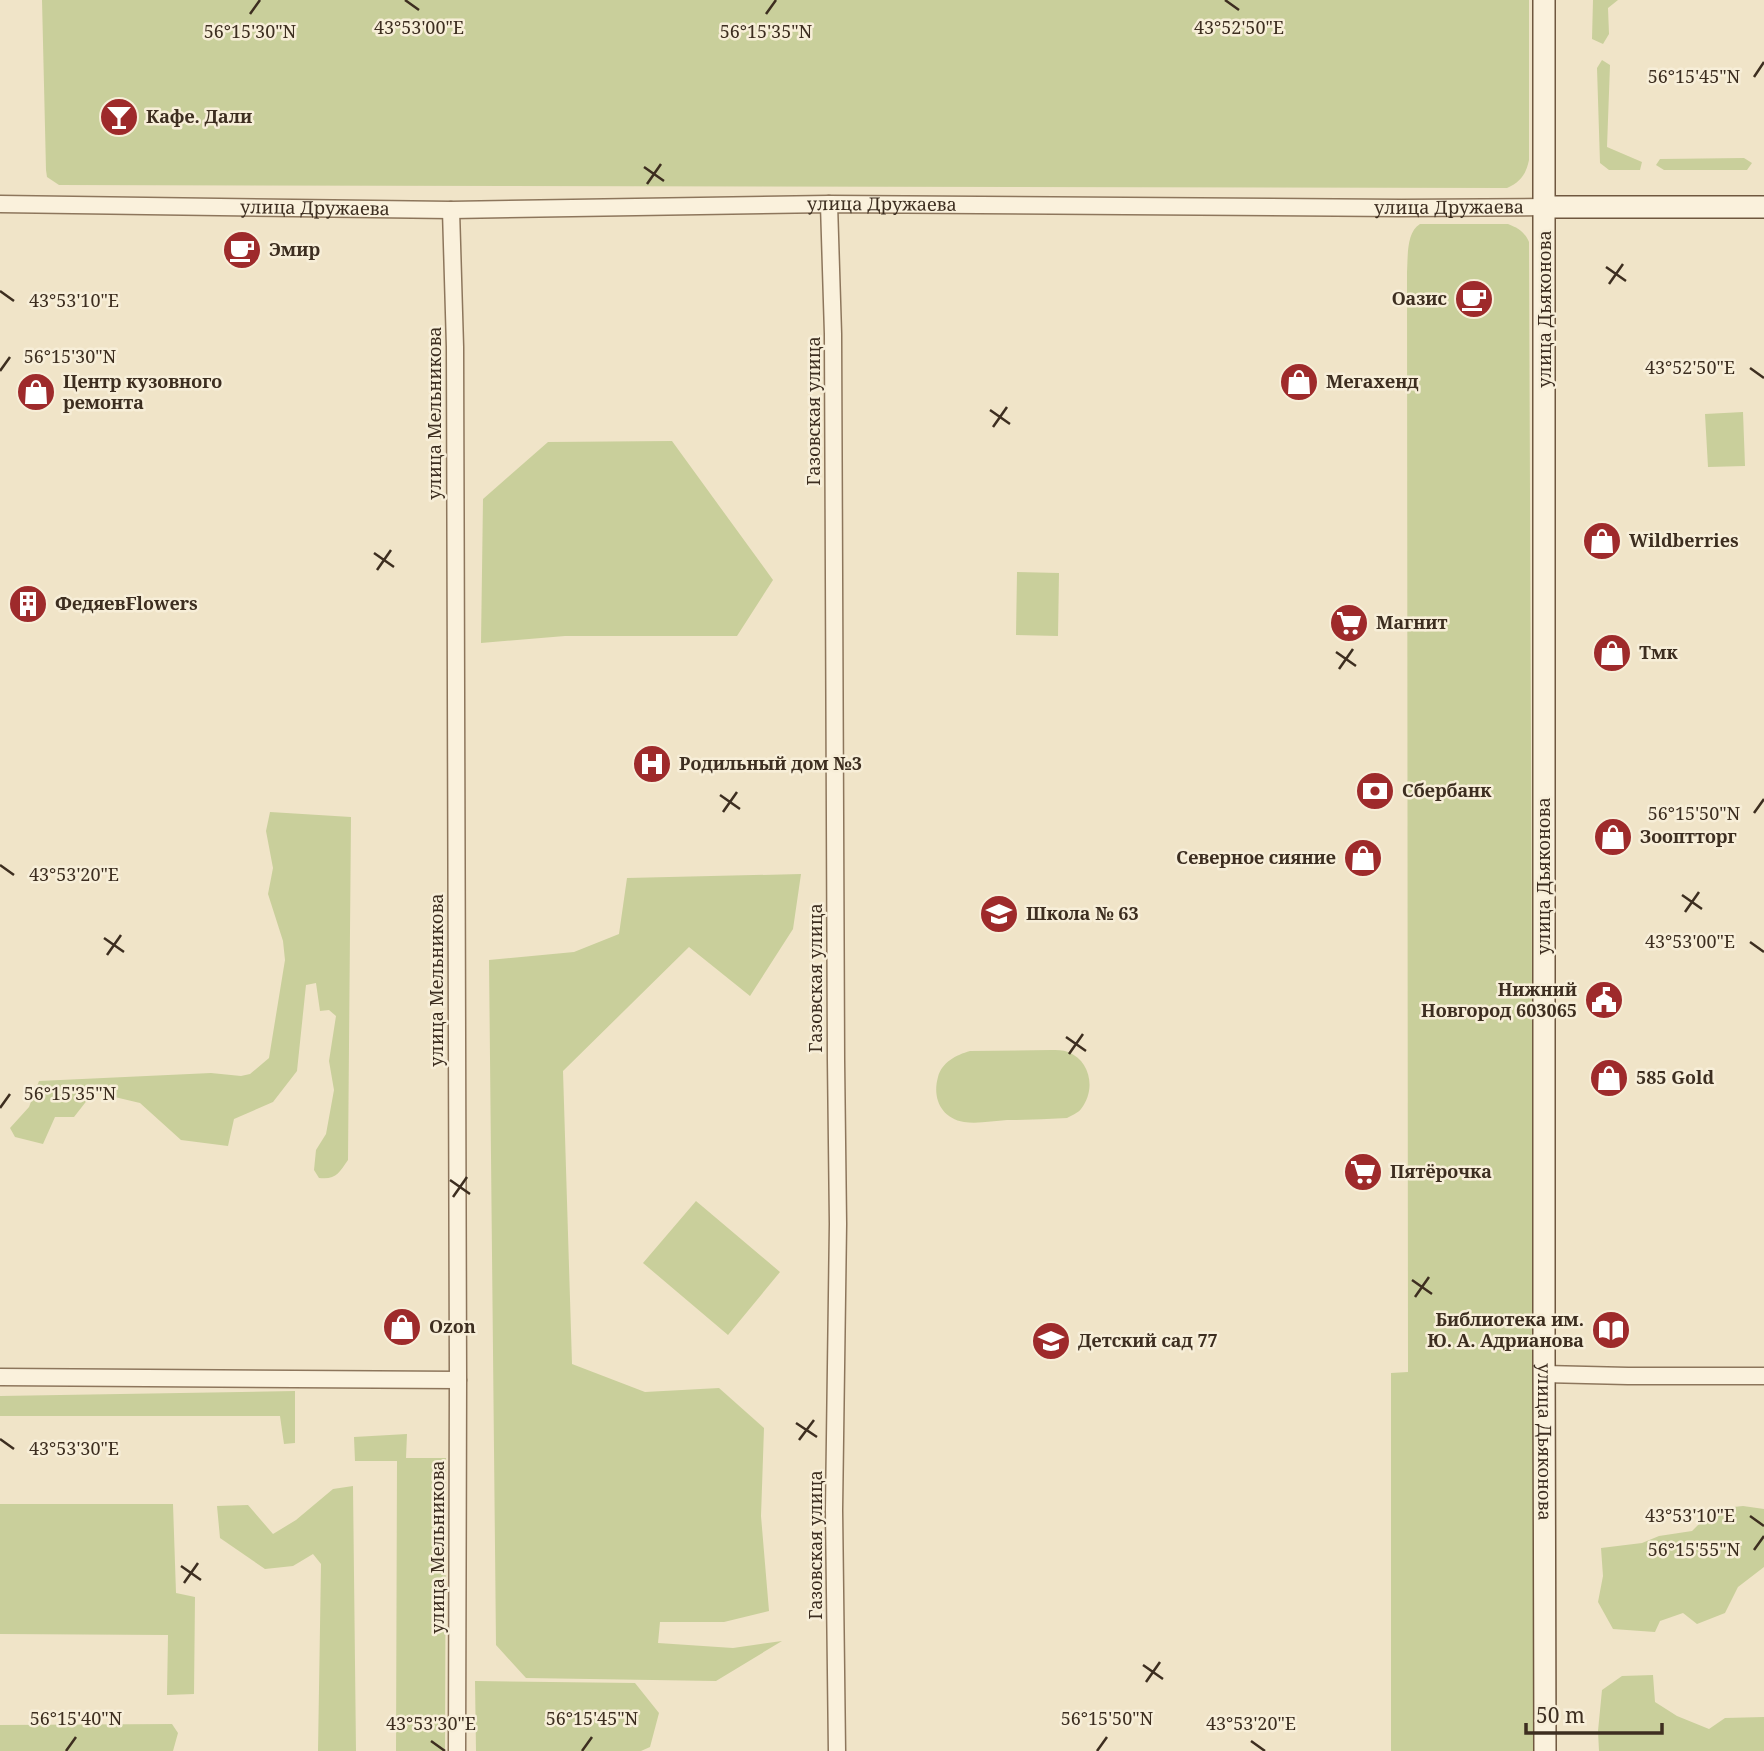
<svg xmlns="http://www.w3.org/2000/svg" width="1764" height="1751" font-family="'Noto Serif',serif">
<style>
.green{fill:#c9cf9b}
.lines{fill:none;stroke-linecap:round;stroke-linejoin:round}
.street-casing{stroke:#8d765c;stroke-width:19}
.secondary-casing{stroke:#6f573f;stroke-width:24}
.street{stroke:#faf1dc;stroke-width:16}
.secondary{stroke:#faf1dc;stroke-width:21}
.ticks{fill:none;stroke:#3d2e20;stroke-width:2.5}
.labels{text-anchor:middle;stroke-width:5;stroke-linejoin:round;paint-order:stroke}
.poi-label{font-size:18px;font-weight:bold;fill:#3d2e20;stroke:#f7eed8;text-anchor:start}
.street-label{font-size:18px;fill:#3d2e20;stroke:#f7eed8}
.ticks-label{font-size:18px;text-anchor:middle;fill:#3d2e20;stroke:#f7eed8;stroke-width:5;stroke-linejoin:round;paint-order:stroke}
</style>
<rect width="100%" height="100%" fill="#f0e4c8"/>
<path class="green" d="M42,0H1529V160C1526,174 1521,182 1507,188L59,185L47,177L46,170Z
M1593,0H1618L1608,8L1609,34L1603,44L1592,39Z
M1602,60L1610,65L1607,147L1642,162L1640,170H1609L1600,163L1597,68Z
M1744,158L1752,163L1747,170H1664L1656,165L1660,159Z
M1420,224H1508C1518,228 1524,231 1529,242L1535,1751H1391V1373L1408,1372L1407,272C1408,258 1406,232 1420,224Z
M1743,412L1745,466L1708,467L1705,414Z
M672,441L773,580L737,636H565L481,643L483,499L548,442Z
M1017,572L1059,573L1058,636L1016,635Z
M270,812L351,817L348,1160C339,1173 336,1180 319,1178L314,1170L316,1150L326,1134L334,1090L329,1061L336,1016L329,1010L320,1011L316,983L306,985L297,1071L273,1102L234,1119L228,1146L181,1140L140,1103L102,1094H92L74,1117H55L43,1144L15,1137L10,1128L29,1107L39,1081L211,1073L241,1076L250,1074L269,1058L285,960L283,941L268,894L273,868L266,831Z
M801,874L793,929L750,996L689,947L563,1071L572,1364L645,1392L719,1388L764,1428L761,1516L769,1611L724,1622H660L658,1643L733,1648L782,1641L716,1681L526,1678L496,1645L489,960L574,952L619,934L627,878Z
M1051,1050C1056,1050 1063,1050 1068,1052C1091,1061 1096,1090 1081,1109C1078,1113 1072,1115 1067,1118C1047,1119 1027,1120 1007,1120C994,1121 977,1124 964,1122C941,1118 932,1098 938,1077C942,1062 956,1055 970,1051Z
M696,1201L780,1272L728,1335L643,1263Z
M295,1391V1443L284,1444L280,1416H0V1396Z
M407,1434L406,1458H446L445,1751H396L397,1461H355L354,1437Z
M353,1486L356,1751H318L321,1564L313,1554L293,1566L265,1569L220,1538L217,1506L248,1505L273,1534L296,1520L333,1489Z
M0,1504H173L176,1593L195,1597L194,1694L167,1695L168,1635L0,1634Z
M1743,1506L1764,1509V1567L1738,1587L1725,1613L1697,1624L1683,1613L1660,1621L1655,1632L1613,1629L1598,1602L1603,1576L1601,1548L1642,1543L1659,1536L1692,1531L1714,1509Z
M1653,1675L1655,1702L1677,1716L1709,1729L1725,1718L1764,1717V1751H1599L1598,1731L1602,1690L1622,1676Z
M475,1681L635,1683L659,1713L650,1747L641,1751H476Z
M172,1724L178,1733L173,1751H0V1725Z"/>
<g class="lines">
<defs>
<g id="street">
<path id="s1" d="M0,204L451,210L829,204L1401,208L1545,207"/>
<path d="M829,204L833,334L836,1060L838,1224L834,1510L837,1751"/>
<path d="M451,210L455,347L458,1380L457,1751"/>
<path d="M1544,1374L1628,1376H1764"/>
<path d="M0,1377L458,1380"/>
</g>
<g id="secondary">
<path id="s2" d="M1544,0V1354L1545,1751"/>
<path d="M1545,207H1764"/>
</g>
</defs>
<use href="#street" class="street-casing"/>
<use href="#secondary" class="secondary-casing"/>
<use href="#street" class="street"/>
<use href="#secondary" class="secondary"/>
</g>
<path class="ticks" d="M405,0L419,10M1225,0L1239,10M250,14L260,0M766,14L776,0M1754,77L1764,62M644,167L664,181M647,184L661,164M1606,267L1626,281M1609,284L1623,264M0,291L14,301M1750,368L1764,378M0,371L10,357M990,410L1010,424M993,427L1007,407M374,553L394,567M377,570L391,550M1336,652L1356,666M1339,669L1353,649M720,795L740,809M723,812L737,792M1754,813L1764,799M0,865L14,875M1682,895L1702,909M1685,912L1699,892M104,938L124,952M1750,942L1764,952M107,955L121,935M1066,1037L1086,1051M1069,1054L1083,1034M0,1108L10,1094M450,1180L470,1194M453,1197L467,1177M1412,1280L1432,1294M1415,1297L1429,1277M796,1423L817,1437M0,1439L14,1449M799,1440L814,1420M1750,1516L1764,1526M1754,1550L1764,1536M181,1566L201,1580M184,1583L198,1563M1143,1665L1163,1679M1146,1682L1160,1662M431,1741L445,1751M1251,1741L1265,1751M66,1751L76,1737M582,1751L592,1737M1097,1751L1107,1737"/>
<defs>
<symbol id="bar-disc" viewBox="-11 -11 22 22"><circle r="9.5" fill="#9e2a2b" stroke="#f7eed8"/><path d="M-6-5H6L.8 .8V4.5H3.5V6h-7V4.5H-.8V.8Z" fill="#fff"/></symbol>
<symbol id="cafe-disc" viewBox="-11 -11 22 22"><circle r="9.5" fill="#9e2a2b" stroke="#f7eed8"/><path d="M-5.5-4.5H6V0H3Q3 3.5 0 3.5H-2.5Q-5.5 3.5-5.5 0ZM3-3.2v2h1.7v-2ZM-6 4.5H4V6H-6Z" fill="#fff"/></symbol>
<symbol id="shop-disc" viewBox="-11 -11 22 22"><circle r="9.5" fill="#9e2a2b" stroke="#f7eed8"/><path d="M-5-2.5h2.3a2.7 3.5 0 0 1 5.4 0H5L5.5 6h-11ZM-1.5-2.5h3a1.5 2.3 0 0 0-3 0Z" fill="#fff"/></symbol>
<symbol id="building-disc" viewBox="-11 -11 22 22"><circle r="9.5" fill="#9e2a2b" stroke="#f7eed8"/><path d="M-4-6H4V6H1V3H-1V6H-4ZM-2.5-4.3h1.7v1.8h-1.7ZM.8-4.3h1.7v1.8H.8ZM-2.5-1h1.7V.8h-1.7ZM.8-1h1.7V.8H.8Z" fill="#fff"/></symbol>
<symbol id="supermarket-disc" viewBox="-11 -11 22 22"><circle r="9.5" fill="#9e2a2b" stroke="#f7eed8"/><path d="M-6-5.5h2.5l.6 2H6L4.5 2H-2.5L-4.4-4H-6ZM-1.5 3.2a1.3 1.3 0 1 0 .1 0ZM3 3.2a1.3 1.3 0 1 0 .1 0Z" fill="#fff"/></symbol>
<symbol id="hospital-disc" viewBox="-11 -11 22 22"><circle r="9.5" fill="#9e2a2b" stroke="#f7eed8"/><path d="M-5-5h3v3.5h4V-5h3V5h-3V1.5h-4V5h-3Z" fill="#fff"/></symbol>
<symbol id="bank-disc" viewBox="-11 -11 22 22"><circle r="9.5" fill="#9e2a2b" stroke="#f7eed8"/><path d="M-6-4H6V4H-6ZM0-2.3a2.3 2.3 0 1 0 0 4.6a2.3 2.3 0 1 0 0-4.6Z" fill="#fff"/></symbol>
<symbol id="school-disc" viewBox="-11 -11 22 22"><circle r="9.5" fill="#9e2a2b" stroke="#f7eed8"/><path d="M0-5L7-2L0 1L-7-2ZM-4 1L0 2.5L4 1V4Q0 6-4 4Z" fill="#fff"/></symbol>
<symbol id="civic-disc" viewBox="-11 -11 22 22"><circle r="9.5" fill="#9e2a2b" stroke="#f7eed8"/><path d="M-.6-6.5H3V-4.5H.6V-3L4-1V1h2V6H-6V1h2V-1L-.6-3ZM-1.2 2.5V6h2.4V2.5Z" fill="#fff"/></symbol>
<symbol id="library-disc" viewBox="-11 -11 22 22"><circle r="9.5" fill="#9e2a2b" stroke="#f7eed8"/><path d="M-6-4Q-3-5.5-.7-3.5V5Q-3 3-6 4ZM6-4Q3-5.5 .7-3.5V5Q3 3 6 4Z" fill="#fff"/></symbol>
</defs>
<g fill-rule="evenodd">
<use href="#bar-disc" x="97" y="95" width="44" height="44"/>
<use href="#cafe-disc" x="220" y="228" width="44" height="44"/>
<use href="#cafe-disc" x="1452" y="277" width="44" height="44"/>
<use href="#shop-disc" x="1277" y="360" width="44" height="44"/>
<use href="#shop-disc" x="14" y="370" width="44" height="44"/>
<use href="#shop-disc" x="1580" y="519" width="44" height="44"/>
<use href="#building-disc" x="6" y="582" width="44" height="44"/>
<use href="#supermarket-disc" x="1327" y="601" width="44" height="44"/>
<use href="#shop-disc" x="1590" y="631" width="44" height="44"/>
<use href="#hospital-disc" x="630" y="742" width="44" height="44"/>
<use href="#bank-disc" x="1353" y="769" width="44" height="44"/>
<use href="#shop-disc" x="1591" y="815" width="44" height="44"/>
<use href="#shop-disc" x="1341" y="836" width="44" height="44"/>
<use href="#school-disc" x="977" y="892" width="44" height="44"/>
<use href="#civic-disc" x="1582" y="978" width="44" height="44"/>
<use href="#shop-disc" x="1587" y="1056" width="44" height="44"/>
<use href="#supermarket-disc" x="1341" y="1150" width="44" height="44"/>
<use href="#shop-disc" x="380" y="1305" width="44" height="44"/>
<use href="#library-disc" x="1589" y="1308" width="44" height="44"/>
<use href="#school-disc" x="1029" y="1319" width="44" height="44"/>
</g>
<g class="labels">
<g class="poi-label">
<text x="146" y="123">Кафе. Дали</text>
<text x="269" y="256">Эмир</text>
<text x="1447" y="305" text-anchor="end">Оазис</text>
<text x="63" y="388">Центр кузовного<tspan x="63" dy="21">ремонта</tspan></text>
<text x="1326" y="388">Мегахенд</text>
<text x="1629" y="547">Wildberries</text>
<text x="55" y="610">ФедяевFlowers</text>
<text x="1376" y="629">Магнит</text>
<text x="1639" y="659">Тмк</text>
<text x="679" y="770">Родильный дом №3</text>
<text x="1402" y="797">Сбербанк</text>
<text x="1640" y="843">Зооптторг</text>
<text x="1336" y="864" text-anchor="end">Северное сияние</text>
<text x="1026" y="920">Школа № 63</text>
<text x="1577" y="996" text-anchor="end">Нижний<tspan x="1577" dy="21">Новгород 603065</tspan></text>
<text x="1636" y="1084">585 Gold</text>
<text x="1390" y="1178">Пятёрочка</text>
<text x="1584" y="1326" text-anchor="end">Библиотека им.<tspan x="1584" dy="21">Ю. А. Адрианова</tspan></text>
<text x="429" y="1333">Ozon</text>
<text x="1078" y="1347">Детский сад 77</text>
</g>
<g class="street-label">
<text dy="6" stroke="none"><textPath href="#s1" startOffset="882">улица Дружаева</textPath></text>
<text dy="6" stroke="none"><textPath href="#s1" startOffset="1449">улица Дружаева</textPath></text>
<text dy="6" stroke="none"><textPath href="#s1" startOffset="315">улица Дружаева</textPath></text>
<text transform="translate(1545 309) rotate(-90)" y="6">улица Дьяконова</text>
<text transform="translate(814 411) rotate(-90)" y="6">Газовская улица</text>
<text transform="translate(435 413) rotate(-90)" y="6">улица Мельникова</text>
<text transform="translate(1544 876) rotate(-90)" y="6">улица Дьяконова</text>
<text transform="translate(816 978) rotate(-90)" y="6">Газовская улица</text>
<text transform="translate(437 980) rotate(-90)" y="6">улица Мельникова</text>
<text dy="6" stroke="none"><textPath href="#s2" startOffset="1442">улица Дьяконова</textPath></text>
<text transform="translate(816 1545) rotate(-90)" y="6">Газовская улица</text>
<text transform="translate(438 1547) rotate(-90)" y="6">улица Мельникова</text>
</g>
</g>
<g class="ticks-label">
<text x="419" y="34">43°53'00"E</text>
<text x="1239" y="34">43°52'50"E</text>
<text x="250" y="38">56°15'30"N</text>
<text x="766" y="38">56°15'35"N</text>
<text x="1694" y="83">56°15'45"N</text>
<text x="74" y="307">43°53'10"E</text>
<text x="70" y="363">56°15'30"N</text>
<text x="1690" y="374">43°52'50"E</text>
<text x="1694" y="820">56°15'50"N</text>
<text x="74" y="881">43°53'20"E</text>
<text x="1690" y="948">43°53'00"E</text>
<text x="70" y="1100">56°15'35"N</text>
<text x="74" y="1455">43°53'30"E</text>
<text x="1690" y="1522">43°53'10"E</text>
<text x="1694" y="1556">56°15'55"N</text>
<text x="76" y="1725">56°15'40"N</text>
<text x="592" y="1725">56°15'45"N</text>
<text x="1107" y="1725">56°15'50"N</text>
<text x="431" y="1730">43°53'30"E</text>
<text x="1251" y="1730">43°53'20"E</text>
</g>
<path d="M1526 1723v10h136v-10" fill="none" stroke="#3d2e20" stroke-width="3.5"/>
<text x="1536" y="1723" font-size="21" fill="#3d2e20" stroke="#f7eed8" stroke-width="5" paint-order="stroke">50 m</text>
</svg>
